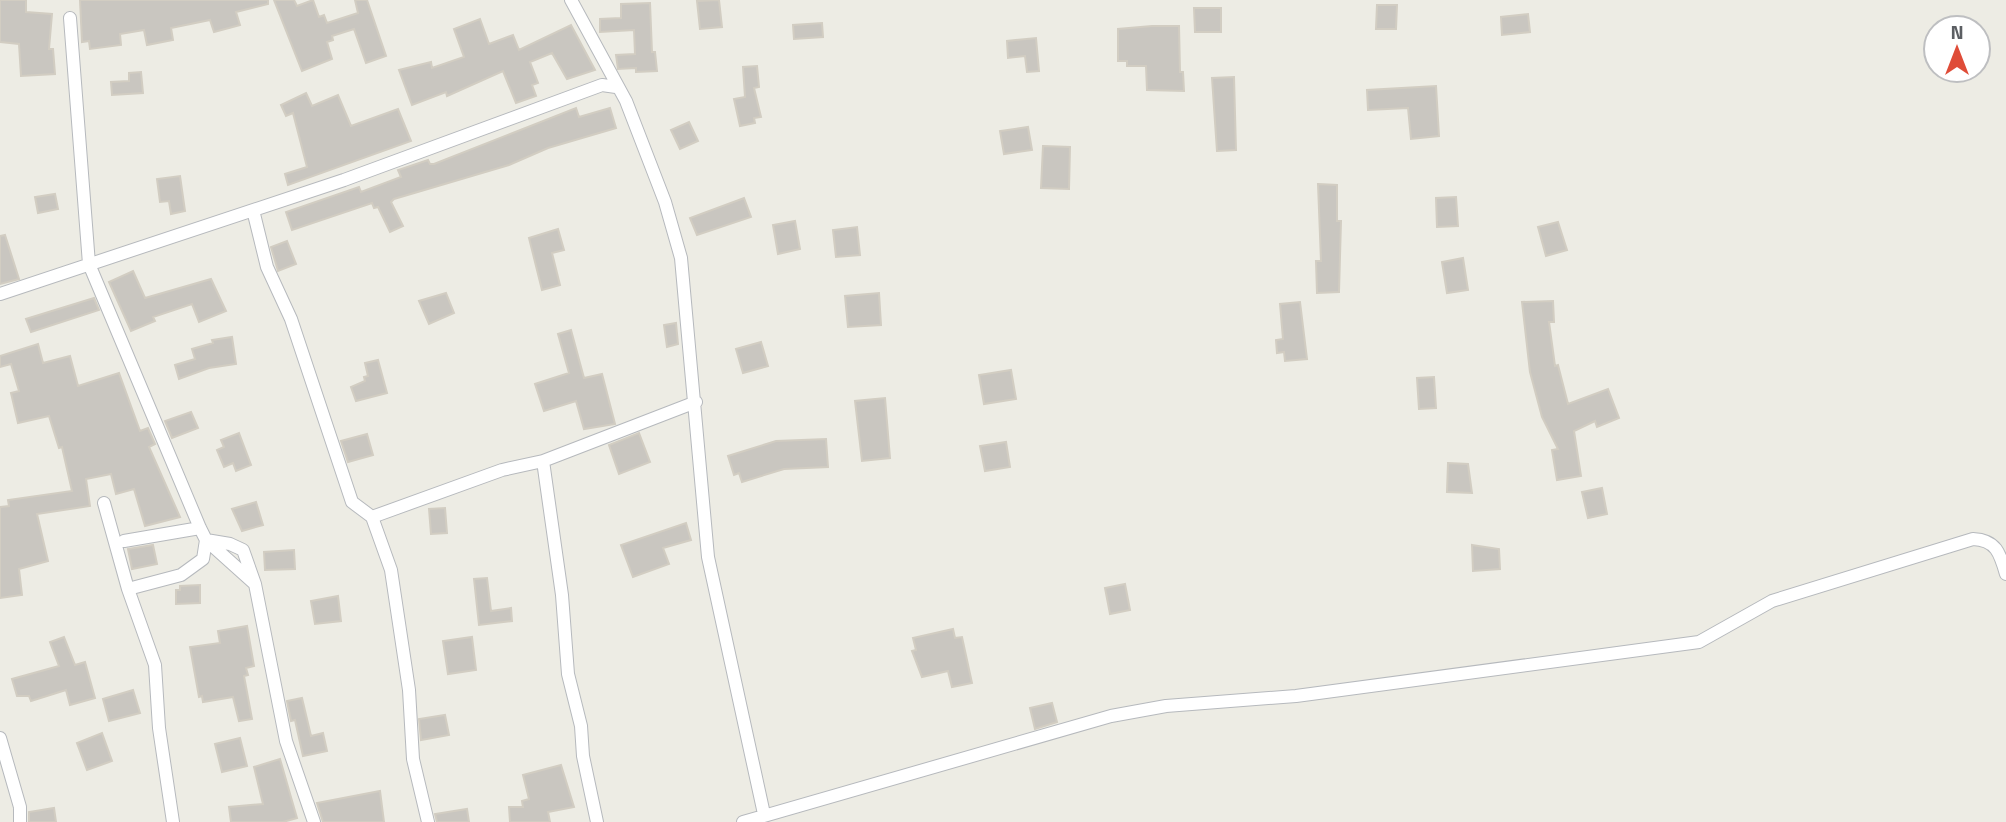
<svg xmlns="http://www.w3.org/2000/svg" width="2006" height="822" font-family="'Titillium Web',sans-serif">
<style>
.building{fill:#c9c6c0;stroke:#d2cdc2;stroke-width:2}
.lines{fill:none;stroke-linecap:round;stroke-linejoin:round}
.minor-casing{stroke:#b6b9bd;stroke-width:14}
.minor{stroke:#fff;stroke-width:12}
</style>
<rect width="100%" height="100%" fill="#edece4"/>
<path class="building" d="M0,0H26V12L52,14L49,49H53L55,74L21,76L19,44L0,42Z
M80,0H268V4L236,12L240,25L214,32L210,20L171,28L173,40L147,45L144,30L120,34L121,45L90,49L89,41L82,42Z
M274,0H294L297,6L313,0L319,17L324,15L327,23L358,13L355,0H367L386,56L366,63L354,29L332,36L333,40L327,42L332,59L302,71Z
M719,0L722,27L700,29L697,1Z
M650,3L652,52H655L657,71L636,72V68L618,69L616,55L635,54L634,30L600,32V19L621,18V4Z
M1377,5H1397L1396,29H1376Z
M1194,8H1221V32H1195Z
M1528,14L1530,32L1502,35L1501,17Z
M480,19L489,44L513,35L519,50L571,25L595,70L567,79L552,53L530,62L538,83L532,85L536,96L516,103L503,71L447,96L446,92L412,105L399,70L431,62L432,68L464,57L454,29Z
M822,23L823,37L794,39L793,25Z
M1152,26H1179L1180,72H1183L1184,91L1147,90L1146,66H1127V61H1118V29Z
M1036,38L1039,71L1027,72L1025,56L1008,58L1007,41Z
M757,66L759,87L754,88L761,117L754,118L755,123L740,126L734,99L745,97L743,67Z
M141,72L143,93L112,95L111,82L129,81V73Z
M1234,77L1236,150L1217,151L1212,78Z
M1436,86L1439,136L1411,139L1408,108L1368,110L1367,90Z
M306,93L312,106L338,95L351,126L398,109L411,141L288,185L285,174L307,167L293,113L286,116L281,105Z
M576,108L579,117L610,108L616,128L548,148L509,165L394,199L391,202L403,226L390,232L378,207L374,208L372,203L292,230L286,212L359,187L361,192L401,177L398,170L428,160L430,164H434Z
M689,122L698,141L680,149L671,130Z
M1028,127L1032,150L1004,154L1000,131Z
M1043,146L1070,147L1069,189L1041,188Z
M180,176L185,211L171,214L169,201L160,202L157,179Z
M1318,184L1337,185V221H1341L1339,292L1317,293L1316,261H1321Z
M55,194L58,209L38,213L35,197Z
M1456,197L1458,226L1437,227L1436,198Z
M744,198L751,217L697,235L690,218Z
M795,221L800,249L778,254L773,225Z
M1558,222L1567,250L1546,256L1538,227Z
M857,227L860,255L836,257L833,230Z
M558,229L564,250L552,253L560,285L542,290L529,238Z
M5,235L19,279L0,284V236Z
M287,241L296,264L278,271L271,247Z
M1463,258L1468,290L1447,293L1442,262Z
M133,271L145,298L211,279L226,311L199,322L192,304L153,317L155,321L131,331L109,282Z
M446,293L454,313L429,324L419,301Z
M879,293L881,325L848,327L845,296Z
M94,298L99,310L31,332L26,319Z
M1553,301L1554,322H1549L1555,366L1558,365L1568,404L1608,389L1619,418L1597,427L1595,421L1574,431L1581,476L1557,480L1552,450L1558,449L1542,417L1530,372L1522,302Z
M1300,302L1307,359L1285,361L1284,352L1277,353L1276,340L1283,339L1280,304Z
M676,323L678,344L667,347L664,325Z
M571,330L584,378L602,374L615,424L584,429L576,401L544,411L535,384L569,373L558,334Z
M232,337L236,364L209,368L179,379L175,365L195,359L192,349L213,343L212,340Z
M761,342L768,366L743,373L736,349Z
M38,344L43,363L70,356L78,386L119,373L140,431L148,428L155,444L149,447L180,517L145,526L134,489L116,494L111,474L86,479L90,506L37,514L48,561L19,569L22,595L0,598V507L9,506L8,500L72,491L62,447L59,448L49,416L18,423L11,393L19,391L11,364L0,367V356Z
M378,360L387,393L356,401L351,387L365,381L364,377L368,376L365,363Z
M1011,370L1016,399L984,404L979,375Z
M1434,377L1436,408L1419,409L1417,378Z
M885,398L890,458L862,461L855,401Z
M191,412L198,428L172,438L165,421Z
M239,433L251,465L236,471L233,463L224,467L217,450L224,447L221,440Z
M639,433L650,462L619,474L609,445Z
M367,434L373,455L348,462L341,441Z
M826,439L828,467L784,469L742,482L739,473L734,475L728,456L776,441Z
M1006,442L1010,467L985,471L980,446Z
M1448,463L1468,464L1472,493L1447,492Z
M1602,488L1607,514L1588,518L1582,492Z
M256,502L263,525L242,531L232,509Z
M445,508L447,533L431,534L429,509Z
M686,523L691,540L663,548L669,564L633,577L621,545Z
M153,545L157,564L132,569L128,549Z
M1472,545L1499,549L1500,569L1473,571Z
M294,550L295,569L265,570L264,552Z
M487,578L491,611L511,608L512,621L479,625L474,579Z
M1125,584L1130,610L1110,614L1105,588Z
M200,585V603L176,604V590H180V586Z
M338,596L341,621L315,624L311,601Z
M247,626L254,666L246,668L248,675L244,676L252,719L239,721L233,697L203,702L202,696L199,697L190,647L220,643L218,631Z
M953,629L955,638L962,637L972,683L952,687L948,671L922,677L912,651L916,650L913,638Z
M64,637L75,665L85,662L95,698L70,705L66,690L31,701L29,696H17L12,679L59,666L50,642Z
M472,637L476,670L448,674L443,641Z
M133,690L140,713L109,721L103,699Z
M302,698L311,736L323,733L327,751L303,756L295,720L291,721L287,701Z
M1052,703L1057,722L1035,729L1030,708Z
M445,715L449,735L421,740L419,719Z
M102,733L112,761L87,770L77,743Z
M240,738L247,766L222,772L215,744Z
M280,759L297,818L283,822H231L229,807L263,804L254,767Z
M561,765L574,807L548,812L550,822H510L509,807H523L522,801L529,799L523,775Z
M380,791L384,822H323L317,803Z
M54,808L56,822H29V812Z
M467,809L469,822H437L435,814Z"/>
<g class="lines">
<defs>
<path id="minor" d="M571,0L626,101L665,202L681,258L708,557L764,814
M70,18L89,264L200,528L206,540L255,584L286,741L314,822
M253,210L267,267L291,319L352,502L372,517L391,570L409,690L413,759L428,822
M0,294L344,180L602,85L616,87
M543,461L562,595L568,674L581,726L583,756L597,822
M104,503L128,589
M372,517L502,470L543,461L696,402
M124,541L200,528
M0,738L20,807V822
M173,822L159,728L155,665L128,589L181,575L203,559L206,540L230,544L243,550L255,584
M743,822L1111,716L1166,706L1296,696L1699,642L1772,601L1973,539C1996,540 2000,553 2006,574"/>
</defs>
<use href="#minor" class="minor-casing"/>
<use href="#minor" class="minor"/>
</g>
<g transform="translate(1957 49)"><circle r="33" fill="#ffffff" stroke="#bebfc1" stroke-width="2"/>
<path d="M0-5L12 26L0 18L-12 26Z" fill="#df4c38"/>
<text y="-10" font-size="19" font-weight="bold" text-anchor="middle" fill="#5c5f63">N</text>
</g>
</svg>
